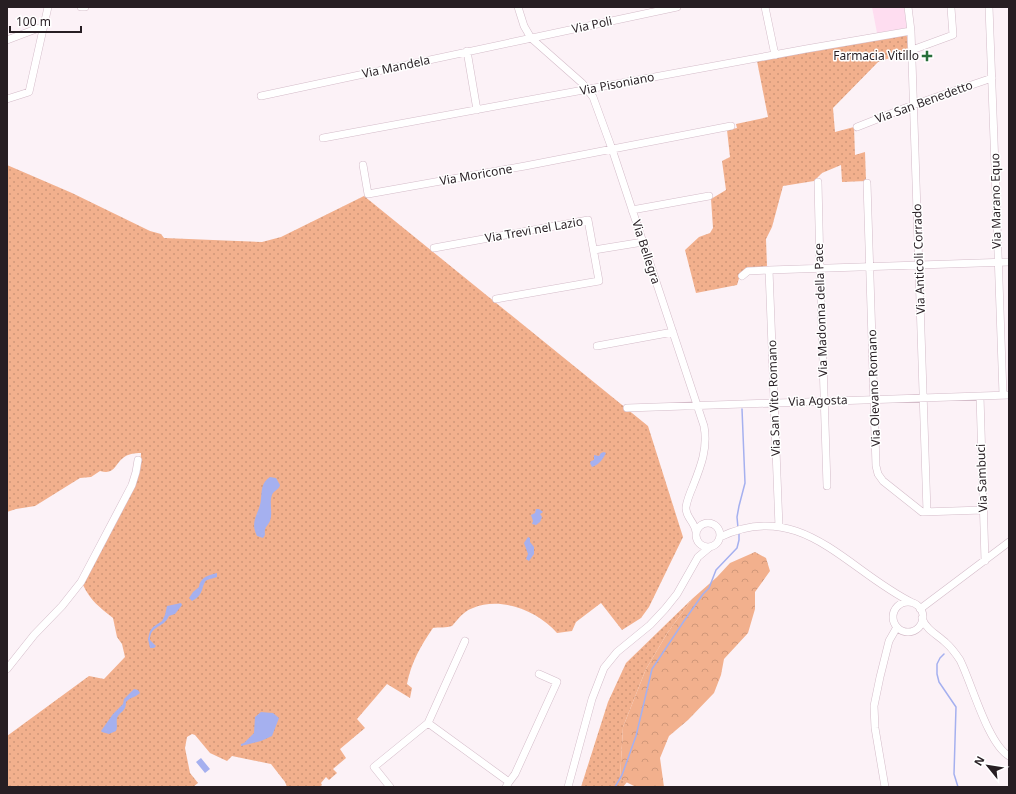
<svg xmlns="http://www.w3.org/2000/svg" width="1016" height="794" font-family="'Noto Sans',sans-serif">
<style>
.built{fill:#feddf0}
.grass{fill:url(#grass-dots)}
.forest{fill:url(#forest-crowns)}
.water{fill:#a5b0ef}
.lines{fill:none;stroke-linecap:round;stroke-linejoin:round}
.stream{stroke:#a5b0ef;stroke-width:1.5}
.minor-casing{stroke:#d4bcc9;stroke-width:8}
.minor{stroke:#fff;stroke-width:7}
.poi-dot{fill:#286f3b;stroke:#fff;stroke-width:1.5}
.labels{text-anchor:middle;stroke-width:3;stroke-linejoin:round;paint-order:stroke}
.street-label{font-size:12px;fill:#271e23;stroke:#fff}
.poi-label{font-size:12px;fill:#271e23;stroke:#fff;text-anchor:end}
</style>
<defs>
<pattern id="grass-dots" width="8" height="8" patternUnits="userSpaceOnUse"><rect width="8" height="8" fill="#f2b08d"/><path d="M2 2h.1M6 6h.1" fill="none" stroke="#d09779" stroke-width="1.8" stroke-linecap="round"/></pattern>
<pattern id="forest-crowns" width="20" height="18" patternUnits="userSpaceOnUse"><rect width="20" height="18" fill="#f2b08d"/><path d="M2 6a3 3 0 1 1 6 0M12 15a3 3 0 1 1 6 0" fill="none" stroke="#d09779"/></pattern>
</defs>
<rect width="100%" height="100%" fill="#fcf2f7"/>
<path class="built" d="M872,7H904L907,28L877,33Z"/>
<path class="grass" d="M906,34L907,37L908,52L878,62L833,108L835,132L854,127L855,155L865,152L866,181L842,182L841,165L822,173L814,181L783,186L772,227L766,239L767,267L748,269L740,275L737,285L696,293L685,250L699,237L710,233L713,228L711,199L726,190L722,161L730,157L727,130L737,128L736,124L768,117L757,61Z
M7,165L72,193L150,231L161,234L164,238L262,242L281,237L364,196L648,426L683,537L649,607L641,618L622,630L601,603L576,622L572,631L557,633C538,611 501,596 473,608C467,610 462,614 458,619C456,621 454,624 452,626C447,628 438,627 433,628C421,645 411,663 407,684L412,688L410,698L387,684L357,719L365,728L340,749L346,758L333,769L337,773L329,780L326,777L321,783L322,785L319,787H287L285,782L271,764L232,756L227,761L210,753L195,735L192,734L187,737L185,748L190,773L198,783L193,787H7V736L89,676L104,679L125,657L122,644L117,637L113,618C100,608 90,600 83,585L133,487L140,471L141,453C135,453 127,454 123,458C114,465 115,475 100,471L91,477L80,478L35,506L16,509L7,512Z
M692,599L668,632L646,669L623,727L620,779L627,782L623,787H581L608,702L626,663Z"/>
<path class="forest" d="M755,552L766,558L770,571L755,592V609L748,633L724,659L721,675L714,693L688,720L669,736L660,758L664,787H636L620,779L623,727L646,669L668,632L692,599L717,577L730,563Z"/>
<path class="water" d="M604,452L606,453C603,459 599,465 592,467L590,463L591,461L594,460V455L599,456L601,453Z
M270,477L276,478L280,485C279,490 274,490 272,495C269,503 273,513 270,521C267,527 264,527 265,535L263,538L257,536C249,521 260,513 261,499C262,490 261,483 270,477Z
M536,509H539L543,512L540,514L542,517L540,522L536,525L532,524L533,521L531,515L535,513Z
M528,537L530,538V542L534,547V554L529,561L526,559L528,554L524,543Z
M217,573V577C214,578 210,579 207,580C201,584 205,595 192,601L189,598L193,592L199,587C200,577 209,575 217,573Z
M181,603L182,605L175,614L169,616C163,629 150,625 150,640L156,646L154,648H150L148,639L150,631L153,627L162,621L165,615L167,606Z
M134,689L138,690L140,693C135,698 130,697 126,702C126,712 120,711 117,718C116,723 118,727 116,731L109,734L102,732L101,731L113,714L123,704L124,699Z
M261,712L273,713L279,718L272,736L261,741L241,746V744L244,743L254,733L255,717Z
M201,758L210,769L205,773L196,762Z"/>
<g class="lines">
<path class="stream" d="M738,528L737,517L739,506L745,483L742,409
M944,654L940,658L937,664V674L939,682L956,707L954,774L958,787
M615,787L622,775L636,736L652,669L684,621L703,594L709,588L716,570L737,548L739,540V533"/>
<defs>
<path id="minor" d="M81,7H85
M518,7L524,26L531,38L582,83L593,97L612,149L704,426C708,448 701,466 693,486C690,493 687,500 686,507C685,517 695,522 696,532
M765,7L775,55
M908,7L911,31L927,512
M989,7L995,167L1003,395
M7,40L44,26
M912,50L953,35L951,8
M467,51L477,110
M261,96L677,7
M7,99L29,92L48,7
M857,127L913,105L992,78
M323,138L806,49L911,31
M363,165L368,194L525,166L731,126
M818,182L820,269L827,486
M867,183L876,466L878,474L883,481L922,512L983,510
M632,210L709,196
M434,248L588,220L599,281L496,299
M594,250L643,242
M769,270L779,527
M742,276L748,271L769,270L1009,262
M597,346L673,332
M980,396L985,561
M627,408L1009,395
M696 535a12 12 0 1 1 24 0a12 12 0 1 1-24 0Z
M720,537C802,498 847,571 913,603
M893 617a15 15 0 1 1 30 0a15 15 0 1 1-30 0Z
M920,609L1009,542
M922,618C926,630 938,635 946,643C952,648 956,654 960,660C972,684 988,744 1009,756
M7,669L34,635L62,606L81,582L132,485L136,472L138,460
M428,723L465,641
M509,782L515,774L557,682L539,674
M390,787L374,767L428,723L509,782L506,787
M568,787L592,699L604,668L617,652L650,625L665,609L677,594L698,557L710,547
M885,787L875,728L874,706L880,677L889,641L897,627"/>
</defs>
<use href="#minor" class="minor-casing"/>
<use href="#minor" class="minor"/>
</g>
<path class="poi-dot" d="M925 50h4v4h4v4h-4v4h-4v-4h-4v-4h4z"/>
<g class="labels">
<g class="street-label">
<text transform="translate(592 25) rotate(-12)" y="4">Via Poli</text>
<text transform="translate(396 67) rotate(-12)" y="4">Via Mandela</text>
<text transform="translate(617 84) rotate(-11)" y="4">Via Pisoniano</text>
<text transform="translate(924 102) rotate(-20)" y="4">Via San Benedetto</text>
<text transform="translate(476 175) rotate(-10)" y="4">Via Moricone</text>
<text transform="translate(996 201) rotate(-91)" y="4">Via Marano Equo</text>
<text transform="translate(534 230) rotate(-10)" y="4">Via Trevi nel Lazio</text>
<text transform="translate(646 252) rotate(72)" y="4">Via Bellegra</text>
<text transform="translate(919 259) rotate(-92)" y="4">Via Anticoli Corrado</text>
<text transform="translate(821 310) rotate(-92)" y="4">Via Madonna della Pace</text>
<text transform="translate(874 388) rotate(-92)" y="4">Via Olevano Romano</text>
<text transform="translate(774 398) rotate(-92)" y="4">Via San Vito Romano</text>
<text transform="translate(818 401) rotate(-2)" y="4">Via Agosta</text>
<text transform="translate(982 478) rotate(-92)" y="4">Via Sambuci</text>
</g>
<g class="poi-label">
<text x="919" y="60">Farmacia Vitillo</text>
</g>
</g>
<rect width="1016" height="794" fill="none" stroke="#271e23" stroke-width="16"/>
<g transform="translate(988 766) rotate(300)" stroke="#ffffff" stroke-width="3" paint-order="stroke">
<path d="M0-3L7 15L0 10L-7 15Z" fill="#271e23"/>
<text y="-6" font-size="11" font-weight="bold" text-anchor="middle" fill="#271e23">N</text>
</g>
<path d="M10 26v6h71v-6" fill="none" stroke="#271e23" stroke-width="2"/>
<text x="16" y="26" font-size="12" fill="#271e23" stroke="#ffffff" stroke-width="3" paint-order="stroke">100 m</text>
</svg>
